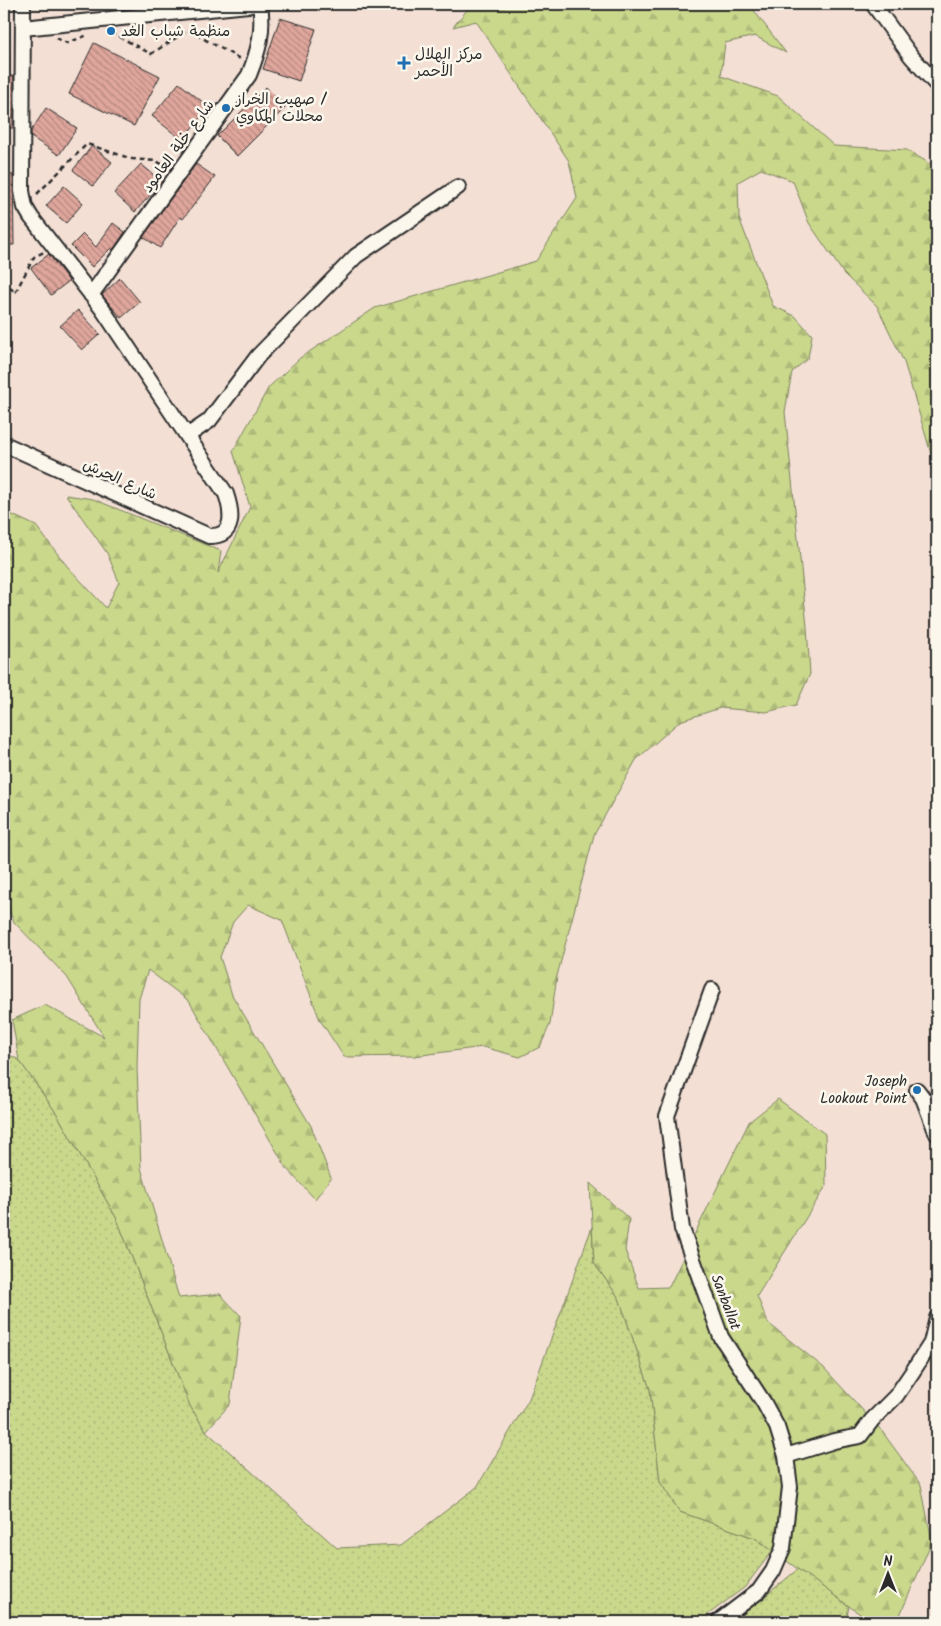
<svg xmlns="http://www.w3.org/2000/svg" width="941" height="1626" font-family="Kalam,'Playpen Sans Arabic',sans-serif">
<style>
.grass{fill:url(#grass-dots);stroke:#7a825c}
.forest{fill:url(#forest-firs);stroke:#7a825c}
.building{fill:url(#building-back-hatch);stroke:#2b2b2b}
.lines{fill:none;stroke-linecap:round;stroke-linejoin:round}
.street-casing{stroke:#2b2b2b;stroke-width:18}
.path{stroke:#2b2b2b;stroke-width:2.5;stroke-dasharray:5 4;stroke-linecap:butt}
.street{stroke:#fbf7ec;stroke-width:14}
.poi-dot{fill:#1f6fb2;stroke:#fbf7ec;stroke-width:2}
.labels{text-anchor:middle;stroke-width:5;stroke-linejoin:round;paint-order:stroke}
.poi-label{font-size:15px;fill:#2b2b2b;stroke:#fbf7ec;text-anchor:start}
.street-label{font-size:15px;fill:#2b2b2b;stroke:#fbf7ec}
</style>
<defs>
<pattern id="grass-dots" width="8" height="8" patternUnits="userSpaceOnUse" patternTransform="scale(1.25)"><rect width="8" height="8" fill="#cad88c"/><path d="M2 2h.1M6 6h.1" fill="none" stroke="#aeba79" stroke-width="1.8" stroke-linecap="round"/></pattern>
<pattern id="forest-firs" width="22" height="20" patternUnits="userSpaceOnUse" patternTransform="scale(1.25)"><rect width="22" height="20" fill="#cad88c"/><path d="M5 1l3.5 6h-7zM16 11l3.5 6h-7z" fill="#aeba79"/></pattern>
<pattern id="building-back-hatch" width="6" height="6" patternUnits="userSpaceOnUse" patternTransform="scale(1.25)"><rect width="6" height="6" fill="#dfa69c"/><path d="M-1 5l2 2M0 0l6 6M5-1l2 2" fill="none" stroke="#b5877f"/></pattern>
</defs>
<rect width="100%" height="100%" fill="#f3dfd4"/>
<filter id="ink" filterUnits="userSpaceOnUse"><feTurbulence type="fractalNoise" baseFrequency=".02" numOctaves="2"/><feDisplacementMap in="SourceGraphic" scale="10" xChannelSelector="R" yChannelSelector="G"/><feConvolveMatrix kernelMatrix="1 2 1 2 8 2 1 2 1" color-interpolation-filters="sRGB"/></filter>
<g filter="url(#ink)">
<path class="grass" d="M4,1052L19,1060L57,1114L117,1219L190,1406L206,1431L337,1548L401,1545L477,1487L529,1399L592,1227L594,1263L619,1298L650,1389L660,1482L680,1512L755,1538L773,1550L745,1587L698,1622H4Z
M798,1569L849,1606L846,1622H734Z"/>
<path class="forest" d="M472,4H749L786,53L755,36L725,43L721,76L778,96L834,146L907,150L937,168V474L904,362L877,306L844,274L809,223L793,181L761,169L738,182L739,218L773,306L795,316L812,335L808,358L792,372L785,412L807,627L810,674L796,705L766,712L720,708L680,721L636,760L594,835L557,976L550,1024L540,1047L520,1057L483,1047L414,1056L344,1057L320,1020L282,920L248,905L233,922L220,957L232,995L311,1126L331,1178L315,1199L287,1169L189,1001L148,970L139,999L137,1068L141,1168L179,1298L220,1294L241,1316L230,1404L206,1431L190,1406L117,1219L57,1114L19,1060L12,1020L45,1005L104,1037L67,977L14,922L4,898V511L36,526L67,566L106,608L119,582L107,553L66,495L93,499L221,551L218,573L250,507L233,451L269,387L300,358L375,308L536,261L577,198L569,161L476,21L453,27Z
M778,1099L825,1134L826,1186L757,1296L768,1323L823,1367L881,1430L921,1485L932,1541L897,1622H871L755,1538L680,1512L660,1482L650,1389L619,1298L594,1263L590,1183L629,1219L625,1250L639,1288L669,1287L749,1122Z"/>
<path class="building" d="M280,18L316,29L299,81L263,69Z
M94,43L160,76L134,126L69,94Z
M4,76H14L13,128H4Z
M179,83L209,107L182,140L152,116Z
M266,87L286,107L237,156L217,136Z
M46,108L77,128L59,155L31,137V131Z
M92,146L112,162L93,186L73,170Z
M141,164L162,182L135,212L114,193Z
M196,164L215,177L183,219L180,217L160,248L143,237Z
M4,174L13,175L14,245H4Z
M64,186L83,203L66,223L46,206Z
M113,223L125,232L113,250L111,248L92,267L71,246L83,234L96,247Z
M49,254L69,281L51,295L31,268Z
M120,278L140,302L121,318L102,295Z
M78,310L100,334L82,350L60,326Z"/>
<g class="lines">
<defs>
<path id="street" d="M873,4L911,56L937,85
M23,28L258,4
M91,295L249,75C259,50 264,30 260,4
M187,436L209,421L258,356L356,256L458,187
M4,444L209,536C236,537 232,512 226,494L103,310L31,217L25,207L22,191L23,4
M712,990L667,1116L682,1229L721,1337L764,1403L777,1427L786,1456L790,1487L783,1548L773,1571L759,1591L718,1622
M917,1090L923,1098L937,1134
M786,1456L834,1441L860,1436L872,1420L896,1396L913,1371L931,1343L937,1318"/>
</defs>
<use href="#street" class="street-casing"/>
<path class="path" d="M4,18L11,23
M111,32L151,54L188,30L242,60
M56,38L67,43L88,35
M37,194L87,144L132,159L156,161L168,167
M4,280L15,293L34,257L44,252"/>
<use href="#street" class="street"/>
</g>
</g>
<g class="poi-dot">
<circle cx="111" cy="31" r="5"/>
<path d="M401.5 55.5h5v5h5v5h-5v5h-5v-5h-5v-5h5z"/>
<circle cx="226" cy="108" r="5"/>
<circle cx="917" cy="1090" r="5"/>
</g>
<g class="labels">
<g class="poi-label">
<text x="121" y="36">منظمة شباب الغد</text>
<text x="415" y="59">مركز الهلال<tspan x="415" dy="17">الأحمر</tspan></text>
<text x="236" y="104">صهيب الخراز /<tspan x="236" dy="17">محلات المكاوي</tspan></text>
<text x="907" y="1086" text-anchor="end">Joseph<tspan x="907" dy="17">Lookout Point</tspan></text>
</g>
<g class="street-label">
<text transform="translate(178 146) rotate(-54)" y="5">شارع خلة العامود</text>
<text transform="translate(120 479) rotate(24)" y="5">شارع الحرش</text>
<text transform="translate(726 1302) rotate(69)" y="5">Sanballat</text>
</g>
</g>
<rect width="941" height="1626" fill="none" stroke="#fbf7ec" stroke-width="20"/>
<rect x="10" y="10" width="921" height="1606" fill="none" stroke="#2b2b2b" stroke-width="2" filter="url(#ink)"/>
<g transform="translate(888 1574)" stroke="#fbf7ec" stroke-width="4" paint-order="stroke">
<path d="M0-4L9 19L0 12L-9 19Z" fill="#2b2b2b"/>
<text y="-8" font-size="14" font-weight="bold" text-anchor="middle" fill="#2b2b2b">N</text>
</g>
</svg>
